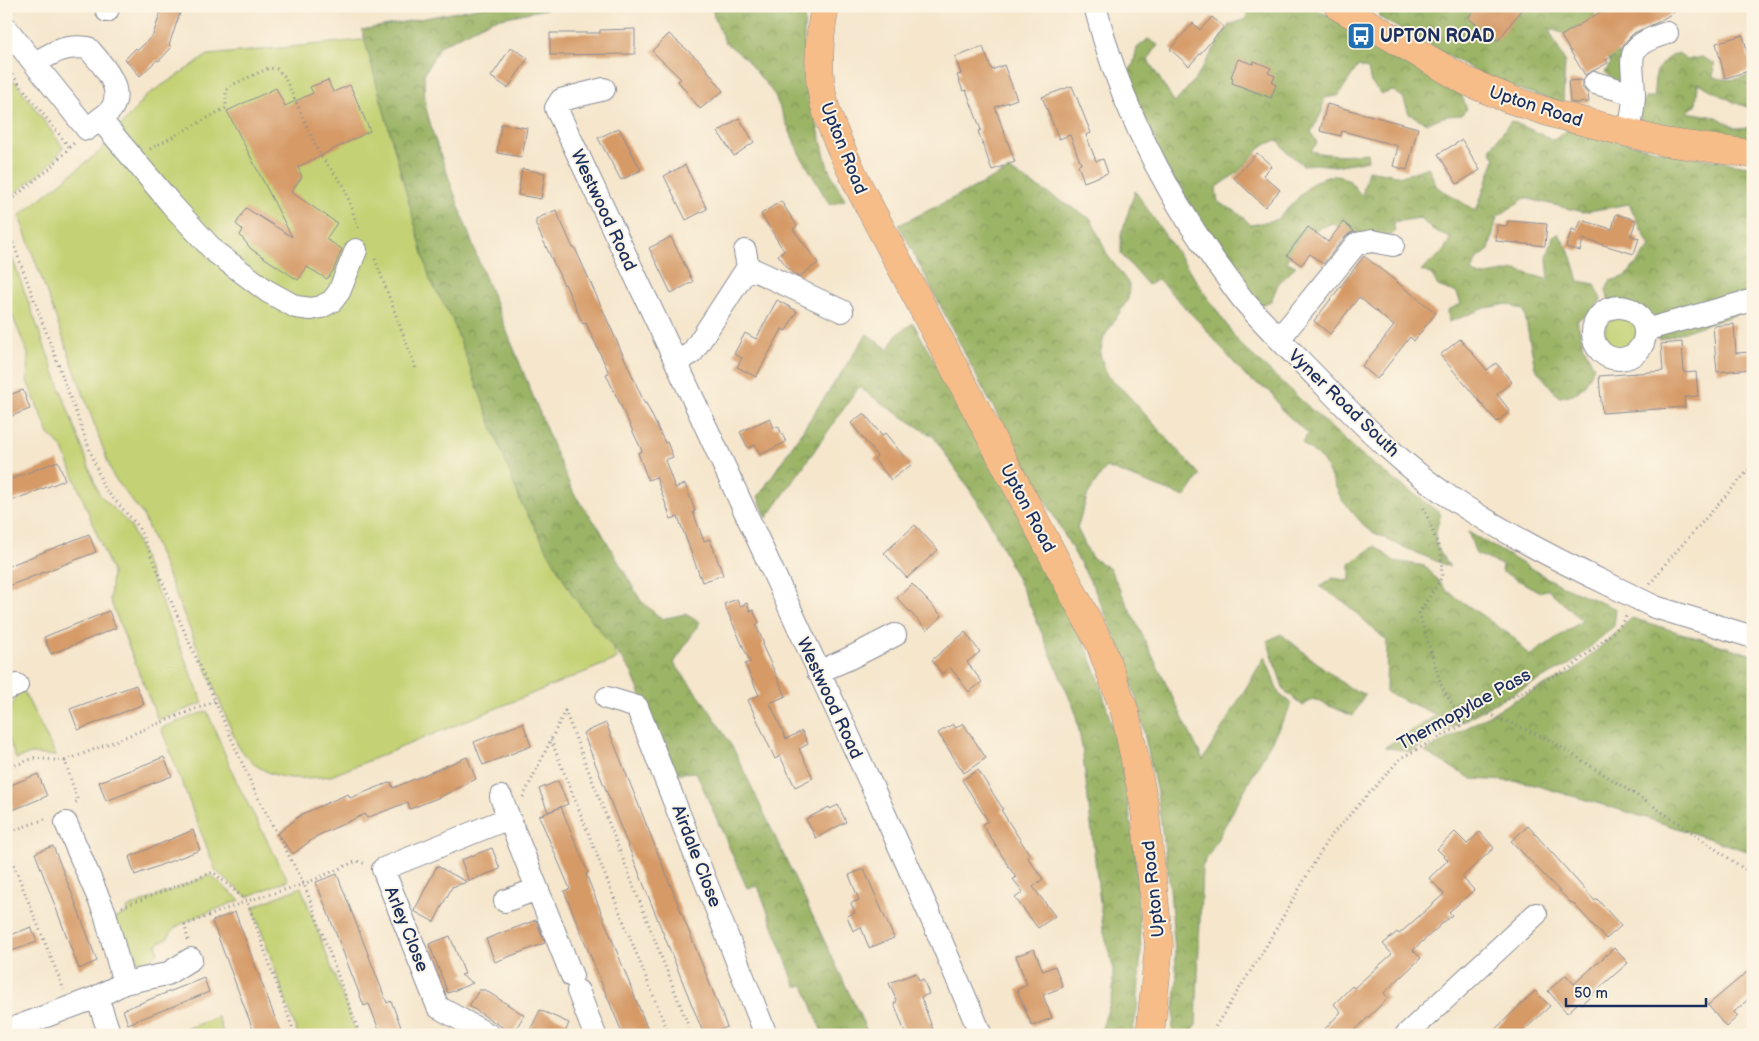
<svg xmlns="http://www.w3.org/2000/svg" width="1759" height="1041" font-family="'Balsamiq Sans',sans-serif">
<style>
.green{fill:#c4d274;stroke:#708069}
.forest{fill:url(#forest-crowns);stroke:#5b7262}
.building{fill:#d59a66}
.lines{fill:none;stroke-linecap:round;stroke-linejoin:round}
.minor-casing{stroke:#888a95;stroke-width:24}
.major-casing{stroke:#888a95;stroke-width:29}
.path{stroke:#888a95;stroke-width:3;stroke-dasharray:1 4;stroke-linecap:butt}
.minor{stroke:#fff;stroke-width:22}
.major{stroke:#f7bd88;stroke-width:28}
.minor-bridge-casing{stroke:#888a95;stroke-width:24;stroke-linecap:butt}
.minor-bridge{stroke:#fff;stroke-width:22}
.labels{text-anchor:middle;stroke-width:4;stroke-linejoin:round;paint-order:stroke}
.poi-label{font-size:18px;font-weight:bold;fill:#1b2f5e;stroke:#fcf5e5;text-anchor:start}
.street-label{font-size:18px;fill:#1b2f5e;stroke:#fcf5e5}
</style>
<defs>
<pattern id="forest-crowns" width="20" height="18" patternUnits="userSpaceOnUse" patternTransform="scale(1.25)"><rect width="20" height="18" fill="#9bb466"/><path d="M2 6a3 3 0 1 1 6 0M12 15a3 3 0 1 1 6 0" fill="none" stroke="#7e9357"/></pattern>
</defs>
<rect width="100%" height="100%" fill="#fcf5e5"/>
<filter id="ink" filterUnits="userSpaceOnUse"><feTurbulence type="fractalNoise" baseFrequency=".02" numOctaves="2"/><feDisplacementMap in="SourceGraphic" scale="10" xChannelSelector="R" yChannelSelector="G"/><feConvolveMatrix kernelMatrix="1 2 1 2 8 2 1 2 1" color-interpolation-filters="sRGB"/></filter>
<filter id="wash" filterUnits="userSpaceOnUse"><feTurbulence type="fractalNoise" baseFrequency=".0096" numOctaves="4" result="noise"/><feDisplacementMap in="SourceGraphic" scale="20" xChannelSelector="R" yChannelSelector="G"/><feGaussianBlur stdDeviation="1.12" result="paint"/><feColorMatrix in="noise" values="0 0 0 0 0 0 0 0 0 0 0 0 0 0 0 0 0 1.4 0 .05"/><feComposite in="paint" operator="in"/></filter>
<g filter="url(#wash)">
<rect width="100%" height="100%" fill="#f5e6cc"/>
<path class="green" d="M382,38L617,659L331,776C302,779 279,782 254,764C248,759 243,752 238,746L143,515L113,476L19,216L99,152L146,96L208,55Z
M15,81L63,147C56,164 21,188 6,200V84Z
M6,241L99,494L130,525L203,703L158,720L110,600L112,572L63,449L49,434L27,381L28,354L6,300Z
M1605 332a16 16 0 1 1 32 0a16 16 0 1 1-32 0Z
M23,690L56,756L31,754L16,759L6,732V714C15,707 12,696 23,690Z
M207,711L238,785L288,880L247,897L216,871L161,728Z
M210,875L240,900L191,919L176,927L167,938L157,944L158,952C150,963 141,964 129,959L114,919L128,912L127,908Z
M301,887L357,1035H298L253,907Z
M218,1017L223,1032L216,1035H168Z"/>
<path class="forest" d="M488,6H560L492,20L440,46L424,74L425,104L433,134L477,257L557,456L574,494L599,528L641,601L662,619L685,614L700,622L674,663L708,708L734,750L869,1035H823L804,985L796,987L758,886L747,888L696,772L680,773L670,768L631,671L573,596L521,503L451,317L430,280L362,30Z
M712,6H805L803,68L828,168L845,200L830,205L799,153L774,94L745,58L725,42L714,17Z
M1248,6H1312L1405,62L1457,85L1467,109L1461,115L1446,116L1427,123L1409,114L1403,97L1393,91L1382,94L1371,83L1368,69L1358,66L1338,96L1324,98L1322,112L1311,132L1317,143L1311,151C1329,156 1347,155 1367,153L1368,160L1335,166L1317,164L1303,165L1287,152L1279,141L1264,144L1238,172L1216,188L1218,202L1237,212L1251,225L1278,219L1313,182L1333,175L1348,179L1362,196L1368,170L1402,176L1428,167L1437,187L1476,211L1495,159L1490,149L1511,121L1554,140L1568,129L1661,151L1753,167V309L1659,340C1644,323 1633,300 1609,302L1606,290L1610,281L1626,276L1650,247L1629,204L1583,212L1525,198L1497,217L1489,250L1476,260L1472,273L1481,276L1516,270L1549,280L1547,258L1553,236L1559,234L1572,257L1579,281L1595,284L1601,300L1592,312L1577,320L1584,347L1594,367C1585,387 1582,394 1559,397L1535,368L1524,311L1508,304L1485,308L1449,322L1448,310L1461,304L1457,293L1438,286L1432,275L1421,270L1443,252L1451,237L1433,230L1420,218L1393,222L1395,231L1388,237L1351,236L1333,223C1310,231 1294,237 1287,262L1296,266L1278,284L1271,301L1258,306L1145,138L1119,87L1133,65L1137,48L1148,39L1158,45L1148,60L1175,103L1196,78L1229,25L1246,19Z
M1383,6H1601L1594,14L1606,38L1633,72L1617,84L1605,72L1611,63L1588,29L1567,35L1548,28L1565,62L1563,103L1495,82L1379,17Z
M1679,53L1686,60L1702,57L1715,64L1713,77C1728,81 1738,80 1753,74V103L1750,108L1736,103L1698,83L1696,105L1687,112L1717,117L1735,128L1751,127L1753,129V144L1684,135L1639,120V109L1646,97H1655C1652,76 1658,59 1679,53Z
M1009,170L1091,219L1108,256L1129,284L1128,299L1104,337L1100,354L1107,376L1124,391L1200,475L1185,497L1106,467L1088,494L1077,528L1091,557L1110,569L1203,760L1265,656L1279,694L1292,704L1202,867L1196,1026L1190,1035H1172L1177,979L1170,888L1157,794L1138,704L1120,649L1093,586L983,389L899,225Z
M1135,191L1239,343L1362,456L1441,514C1432,542 1433,543 1450,567L1394,543L1367,529L1342,500L1323,461L1302,443L1308,434L1281,409L1271,392L1246,377L1203,326L1158,279L1148,285L1121,254V235Z
M913,323L1049,564L1076,622L1098,677L1121,758L1135,850L1141,949L1137,1010L1132,1035H1100L1113,993V967L1103,929L1082,747L1075,711L1028,601L986,514L934,437L887,407L859,387L767,518L758,497L867,334L889,350L896,335Z
M1468,532L1556,583L1616,609L1614,626L1572,663L1506,697L1439,734L1411,752L1385,747L1437,715L1386,692L1387,641L1343,601L1320,587L1333,578L1350,581V564L1375,546L1394,561L1425,566L1447,591L1513,637L1529,656L1582,621L1548,589L1540,592L1501,571L1502,565L1476,554Z
M1632,618L1753,655V853L1631,813L1524,782L1472,779L1425,752L1513,701L1574,671Z
M1281,634L1350,689L1365,694L1353,716L1313,699L1303,706L1284,690L1267,641Z"/>
<g id="blocks">
<path class="building" d="M1477,6H1524L1498,41L1468,18Z
M1610,6H1684L1658,22L1634,33L1625,42L1621,50L1606,60L1608,63L1585,75L1561,36Z
M162,8L180,13L169,45L172,47L159,61L157,60L140,76L125,59L136,48L138,50L153,35Z
M1212,17L1224,27L1189,66L1170,49L1193,23L1200,30Z
M635,29V54L550,55V33H600V30Z
M669,34L702,63L723,91L700,109L678,81L681,79L652,51Z
M1743,35L1752,70L1725,78L1716,43Z
M511,47L528,58L508,88L491,77Z
M983,47L992,70L1004,65L1017,99L995,107L1015,162L992,170L978,131L981,130L966,90L963,91L957,75L961,74L955,57Z
M1238,59L1253,64L1254,61L1271,68L1268,73L1275,76L1272,83L1276,85L1271,98L1232,83L1233,78L1231,77Z
M328,80L333,92L350,85L370,131L298,167L302,177L291,192L337,223L326,239L342,249L333,271L327,279L307,267L298,280L251,249L240,235L243,230L236,224L246,208L292,237L227,111L276,88L285,106L313,93L310,87Z
M1582,80V87L1588,94L1589,102L1576,103L1570,102L1568,81Z
M1072,86L1091,133L1086,135L1096,161L1103,159L1108,173L1084,182L1078,165L1081,164L1070,135L1059,139L1042,97Z
M1327,104L1418,128L1407,170L1393,166L1398,147L1395,145L1342,131L1341,136L1320,131Z
M739,118L754,142L734,156L718,132Z
M501,124L527,128L522,157L497,153Z
M619,128L641,170L621,180L598,138Z
M1462,140L1480,170L1457,184L1438,154Z
M1257,153L1272,166L1263,175L1280,190L1265,207L1234,178Z
M685,165L707,209L686,220L664,176Z
M522,169L545,173L541,199L518,195Z
M781,201L797,226L793,229L818,263L799,277L791,272L778,255L784,251L761,214Z
M556,210L573,248H575L645,404L646,403L665,443L667,442L673,457L665,460L675,488L685,484L695,511L693,512L704,541L710,539L723,575L702,582L678,517L671,519L656,477L648,480L638,453L642,451L606,374L609,373L586,323L583,324L565,284L564,285L536,225V219Z
M1616,214L1636,220L1631,236L1639,238L1634,254L1583,239L1580,251L1566,247L1572,229L1577,231L1581,220L1612,229Z
M1508,221L1547,224L1545,246L1496,241L1497,225L1507,226Z
M1343,222L1354,231L1346,236L1323,264L1310,254L1301,265L1287,255L1308,227L1328,242Z
M671,237L693,282L671,293L649,248Z
M1364,256L1436,313L1414,341L1410,337L1377,379L1362,366L1394,326L1359,297L1330,334L1314,321Z
M777,300L797,311L786,331L782,329L756,377L737,367L742,358L734,354L745,333L756,339Z
M1734,324L1736,353L1753,352V369L1717,372L1713,326Z
M1460,339L1487,370L1496,363L1512,382L1497,394L1510,411L1497,422L1440,355Z
M1682,342L1684,373L1696,372L1698,396L1684,397L1685,407L1602,413L1599,376L1663,371L1661,344Z
M23,390L30,409L6,418V396Z
M864,413L882,436L885,433L911,465L891,480L874,459L877,456L851,423Z
M770,418L774,428L778,426L786,442L760,455L755,445L748,448L740,432Z
M58,461L65,480L6,503V481Z
M915,525L938,550L907,578L884,553Z
M89,534L96,552L6,587V567Z
M912,584L942,616L927,630L897,598Z
M737,599L740,606L747,603L750,611L753,610L759,623L756,625L764,644L762,645L786,696L770,703L786,739L802,731L808,744L799,749L813,778L795,787L780,756L775,759L748,700L759,695L745,664L750,662L724,604Z
M109,611L116,628L51,654L44,637Z
M965,632L980,652L967,662L982,682L969,692L950,667L942,674L932,660Z
M136,685L144,704L78,730L70,709Z
M523,723L531,746L483,765L474,742Z
M606,723L727,1027L709,1035H704L583,733Z
M963,723L986,758L964,773L938,733L953,724L956,728Z
M164,757L172,776L106,801L99,782Z
M467,757L476,779L440,797L410,809L408,802L367,818L365,814L317,836L293,854L277,834L302,814L348,794L350,798L391,782L393,788Z
M978,770L1003,809L1001,810L1030,855L1027,857L1043,879L1033,887L1055,916L1038,928L1015,898L1023,892L1013,879L1016,878L982,824L988,821L962,780Z
M38,774L47,796L13,810L11,804L6,806V787Z
M558,781L568,804L548,812L539,789Z
M838,805L846,822L816,838L806,819L829,807L830,809Z
M561,807L588,873L586,874L650,1035H623L564,891L570,889L539,816Z
M1528,826L1595,901L1597,899L1621,926L1606,939L1572,902L1571,903L1511,841Z
M193,830L200,850L135,875L129,857Z
M1455,832L1467,844L1480,832L1494,848L1462,877L1474,890L1449,912L1452,915L1413,950L1421,958L1384,993L1388,998L1350,1035H1319L1341,1012L1334,1004L1352,986L1354,988L1392,954L1383,944L1397,932L1399,934L1444,894L1429,878L1448,860L1437,849Z
M53,846L73,896L97,961L79,969L35,853Z
M492,848L500,869L469,881L461,860Z
M437,866L467,882L452,887L434,922L414,911Z
M864,869L894,938L869,948L861,927L853,931L847,916L855,913L851,903L859,900L849,875Z
M337,874L387,1003L391,1001L404,1035H381L369,1004L364,1006L316,882Z
M235,912L272,1010L282,1035H255L212,921Z
M536,920L545,943L495,962L486,939Z
M31,927L37,942L6,953V937Z
M450,936L465,974L461,975L473,983L448,993L429,944Z
M1614,948L1628,963L1581,1004L1579,1002L1567,1013L1548,991L1566,975L1574,984Z
M1034,949L1043,971L1055,966L1063,987L1043,995L1052,1018L1032,1026L1017,990L1027,985L1016,956Z
M1753,967V995L1734,1012L1738,1016L1726,1027L1708,1005Z
M916,973L919,981L923,979L929,994L921,997L935,1035H906L894,1003L897,1002L889,983Z
M204,978L209,992L128,1024L123,1010Z
M479,990H485L524,1015L513,1034L469,1006Z
M1535,991L1550,1006L1519,1035H1489Z
M540,1010L569,1023L564,1035H540L530,1030Z"/>
</g>
</g>
<g filter="url(#ink)">
<use href="#blocks" fill-opacity="0" stroke="#888a95" stroke-width="1"/>
<g class="lines">
<defs>
<path id="minor" d="M1095,6C1118,99 1161,185 1216,263C1226,275 1234,289 1245,302C1271,332 1300,360 1328,389C1366,428 1406,468 1451,498C1501,531 1555,559 1610,585
M107,11L109,6
M6,28L87,129L100,119L172,205L215,252L267,291L296,307L311,309L321,307L332,301L339,292L356,250
M35,63C54,52 64,45 88,48C100,62 125,87 112,108C110,112 104,116 100,119
M1595,83L1634,94
M604,89L561,100L556,108L676,362L882,808L934,924L981,1035
M1629,133C1631,120 1634,108 1634,94C1633,55 1622,47 1667,33
M748,267L842,311
M1593 333a26 26 0 1 1 52 0a26 26 0 1 1-52 0Z
M1645,330L1753,300
M1279,339L1356,244L1372,241L1393,245
M676,362L692,353L748,267L745,251
M1655,607L1753,637
M818,672L848,659L895,635
M6,689L17,685
M607,698L637,707L766,1035
M501,797L509,818
M66,823L105,913L124,983
M505,901L537,889
M578,991L595,1035
M97,997L110,1035
M6,1031L97,997L124,983L167,974L191,959
M489,1035L438,1007L383,869L509,818L572,976
M1406,1035L1536,914"/>
<path id="major" d="M825,6C819,38 816,71 824,102C831,131 848,163 861,191L1100,644L1125,712L1144,803L1159,945L1150,1035
M1338,6L1466,81L1509,99L1554,114L1664,142L1753,154"/>
</defs>
<use href="#minor" class="minor-casing"/>
<use href="#major" class="major-casing"/>
<path class="path" d="M6,67L70,148
M150,149L226,108V91L230,86L269,68L277,69L284,76L320,155L344,186L359,230
M6,204L50,168L74,143
M6,224L104,488L138,526L255,792L304,884L360,1035
M375,259L416,369
M1422,503L1441,553L1442,577L1419,613L1442,687L1464,724
M1650,584L1666,563L1753,465
M1484,712L1550,740L1655,807L1753,875
M551,740L669,1035
M65,761L215,701
M6,769L34,758L65,761L78,801L72,804
M523,797L565,711L692,1035
M6,833L48,818
M6,846L64,990
M122,907L213,872L247,901L295,1035
M188,940L185,925L247,901L304,884L357,861L366,864
M1210,1035L1265,948L1328,839L1401,758L1464,724L1504,701L1572,667L1619,627L1627,615"/>
<use href="#minor" class="minor"/>
<use href="#major" class="major"/>
<defs>
<path id="minor-bridge" d="M1610,585L1655,607"/>
</defs>
<use href="#minor-bridge" class="minor-bridge-casing"/>
<use href="#minor-bridge" class="minor-bridge"/>
</g>
</g>
<defs>
<symbol id="bus-square" viewBox="-11 -11 22 22"><rect x="-9" y="-9" width="18" height="18" rx="4" fill="#1f6fb2" stroke="#fcf5e5"/><path d="M-5-6H5V4H4V6H2V4H-2V6H-4V4H-5ZM-3.5-4V0h7V-4ZM-3.5 1.2v1.5H-2V1.2ZM2 1.2v1.5H3.5V1.2Z" fill="#fff"/></symbol>
</defs>
<g fill-rule="evenodd">
<use href="#bus-square" x="1345" y="20" width="32" height="32"/>
</g>
<g class="labels">
<g class="poi-label">
<text x="1380" y="42">UPTON ROAD</text>
</g>
<g class="street-label">
<text transform="translate(1536 106) rotate(18)" y="6">Upton Road</text>
<text transform="translate(844 148) rotate(68)" y="6">Upton Road</text>
<text transform="translate(604 210) rotate(65)" y="6">Westwood Road</text>
<text transform="translate(1344 403) rotate(44)" y="6">Vyner Road South</text>
<text transform="translate(1028 508) rotate(62)" y="6">Upton Road</text>
<text transform="translate(830 698) rotate(65)" y="6">Westwood Road</text>
<text transform="translate(1464 709) rotate(-29)" y="6">Thermopylae Pass</text>
<text transform="translate(697 856) rotate(69)" y="6">Airdale Close</text>
<text transform="translate(1153 889) rotate(-96)" y="6">Upton Road</text>
<text transform="translate(407 929) rotate(68)" y="6">Arley Close</text>
</g>
</g>
<rect width="1759" height="1041" fill="none" stroke="#fcf5e5" stroke-width="25"/>
<path d="M1566 998v8h140v-8" fill="none" stroke="#1b2f5e" stroke-width="2.5"/>
<text x="1574" y="998" font-size="15" fill="#1b2f5e" stroke="#fcf5e5" stroke-width="4" paint-order="stroke">50 m</text>
</svg>
